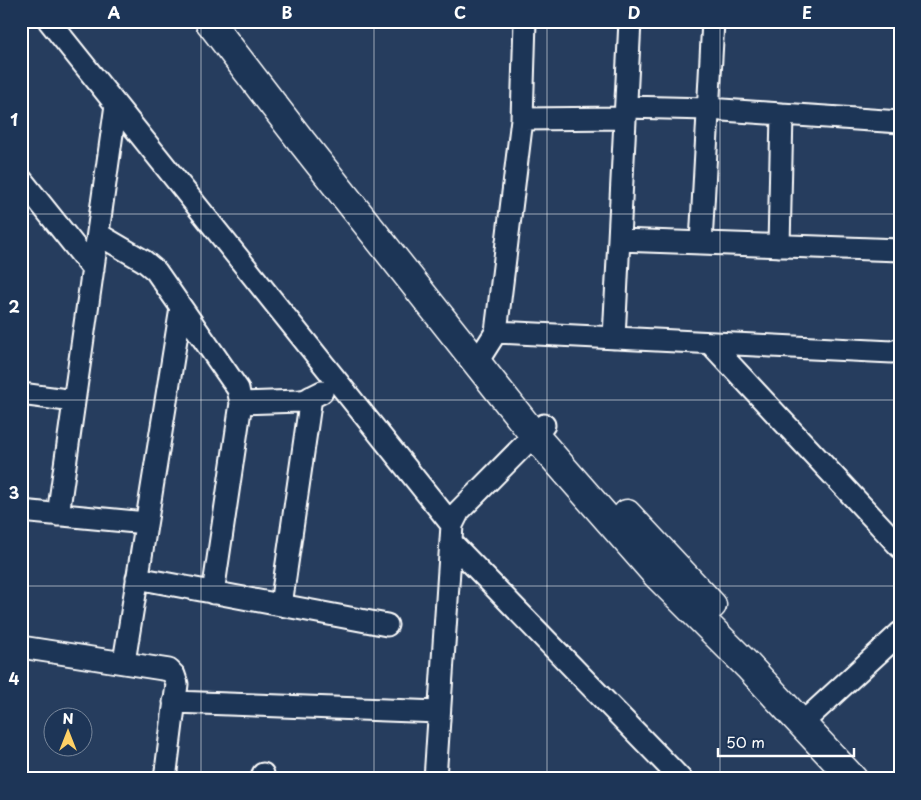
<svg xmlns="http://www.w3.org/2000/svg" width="921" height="800" font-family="'Playpen Sans',sans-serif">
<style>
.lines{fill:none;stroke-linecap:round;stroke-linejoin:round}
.minor-casing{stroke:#fff;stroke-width:25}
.tertiary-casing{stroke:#fff;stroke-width:31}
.minor{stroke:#1d3557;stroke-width:21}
.tertiary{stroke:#1d3557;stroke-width:28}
.grid{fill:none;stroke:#fff;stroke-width:1;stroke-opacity:0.55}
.neatline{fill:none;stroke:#fff;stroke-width:2}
.grid-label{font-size:16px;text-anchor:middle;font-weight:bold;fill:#fff}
</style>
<rect width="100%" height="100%" fill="#263d5e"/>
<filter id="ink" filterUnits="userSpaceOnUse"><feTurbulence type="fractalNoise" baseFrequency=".02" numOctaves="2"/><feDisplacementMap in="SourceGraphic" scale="10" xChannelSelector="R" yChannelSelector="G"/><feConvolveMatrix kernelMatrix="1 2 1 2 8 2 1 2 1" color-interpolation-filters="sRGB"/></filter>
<g filter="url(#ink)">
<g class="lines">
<defs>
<path id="minor" d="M49,21L452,525
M626,107L708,109L900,122
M522,119L625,118
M21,179L93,269
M98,234L144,261L156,271L238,389L241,403L213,593
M619,240L900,250
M701,243L713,21
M779,246L782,114
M496,332L892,352L900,349
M614,338L630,21
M710,343L900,547
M477,362L496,332L522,119L525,21
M21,394L74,401
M241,403L300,401L306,400L322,392
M21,511L146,523
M58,515L116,105
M451,542L681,779
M137,578L387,625
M281,605L311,397
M21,647L169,670L174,675L177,684L165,779
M124,662L181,308
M174,702L439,712
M812,714L900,633
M262,779L263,774
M435,779L452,525L459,511L544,425"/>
<path id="tertiary" d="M209,21L302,142L534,435L656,574L748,666L853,779
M627,514L712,605"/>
</defs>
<use href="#minor" class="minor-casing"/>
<use href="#tertiary" class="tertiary-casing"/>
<use href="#minor" class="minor"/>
<use href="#tertiary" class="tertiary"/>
</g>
</g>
<path class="grid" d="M201,21V779M374,21V779M547,21V779M720,21V779M21,214H900M21,400H900M21,586H900"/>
<rect width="921" height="800" fill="none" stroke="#1d3557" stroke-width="55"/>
<g transform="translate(68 732)"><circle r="24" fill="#1d3557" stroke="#77869a"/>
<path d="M0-4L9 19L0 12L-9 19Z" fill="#ffd166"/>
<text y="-8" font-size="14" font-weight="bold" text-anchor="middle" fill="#ffffff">N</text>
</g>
<path d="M718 748v8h136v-8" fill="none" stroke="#ffffff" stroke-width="2.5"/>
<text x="726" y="748" font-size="15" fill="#ffffff" stroke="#1d3557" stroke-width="4" paint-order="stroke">50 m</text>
<rect x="28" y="28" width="866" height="744" class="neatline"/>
<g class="grid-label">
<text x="114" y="19">A</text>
<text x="287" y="19">B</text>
<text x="460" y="19">C</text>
<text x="634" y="19">D</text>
<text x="807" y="19">E</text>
<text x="14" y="126">1</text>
<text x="14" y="313">2</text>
<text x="14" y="499">3</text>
<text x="14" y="685">4</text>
</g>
</svg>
